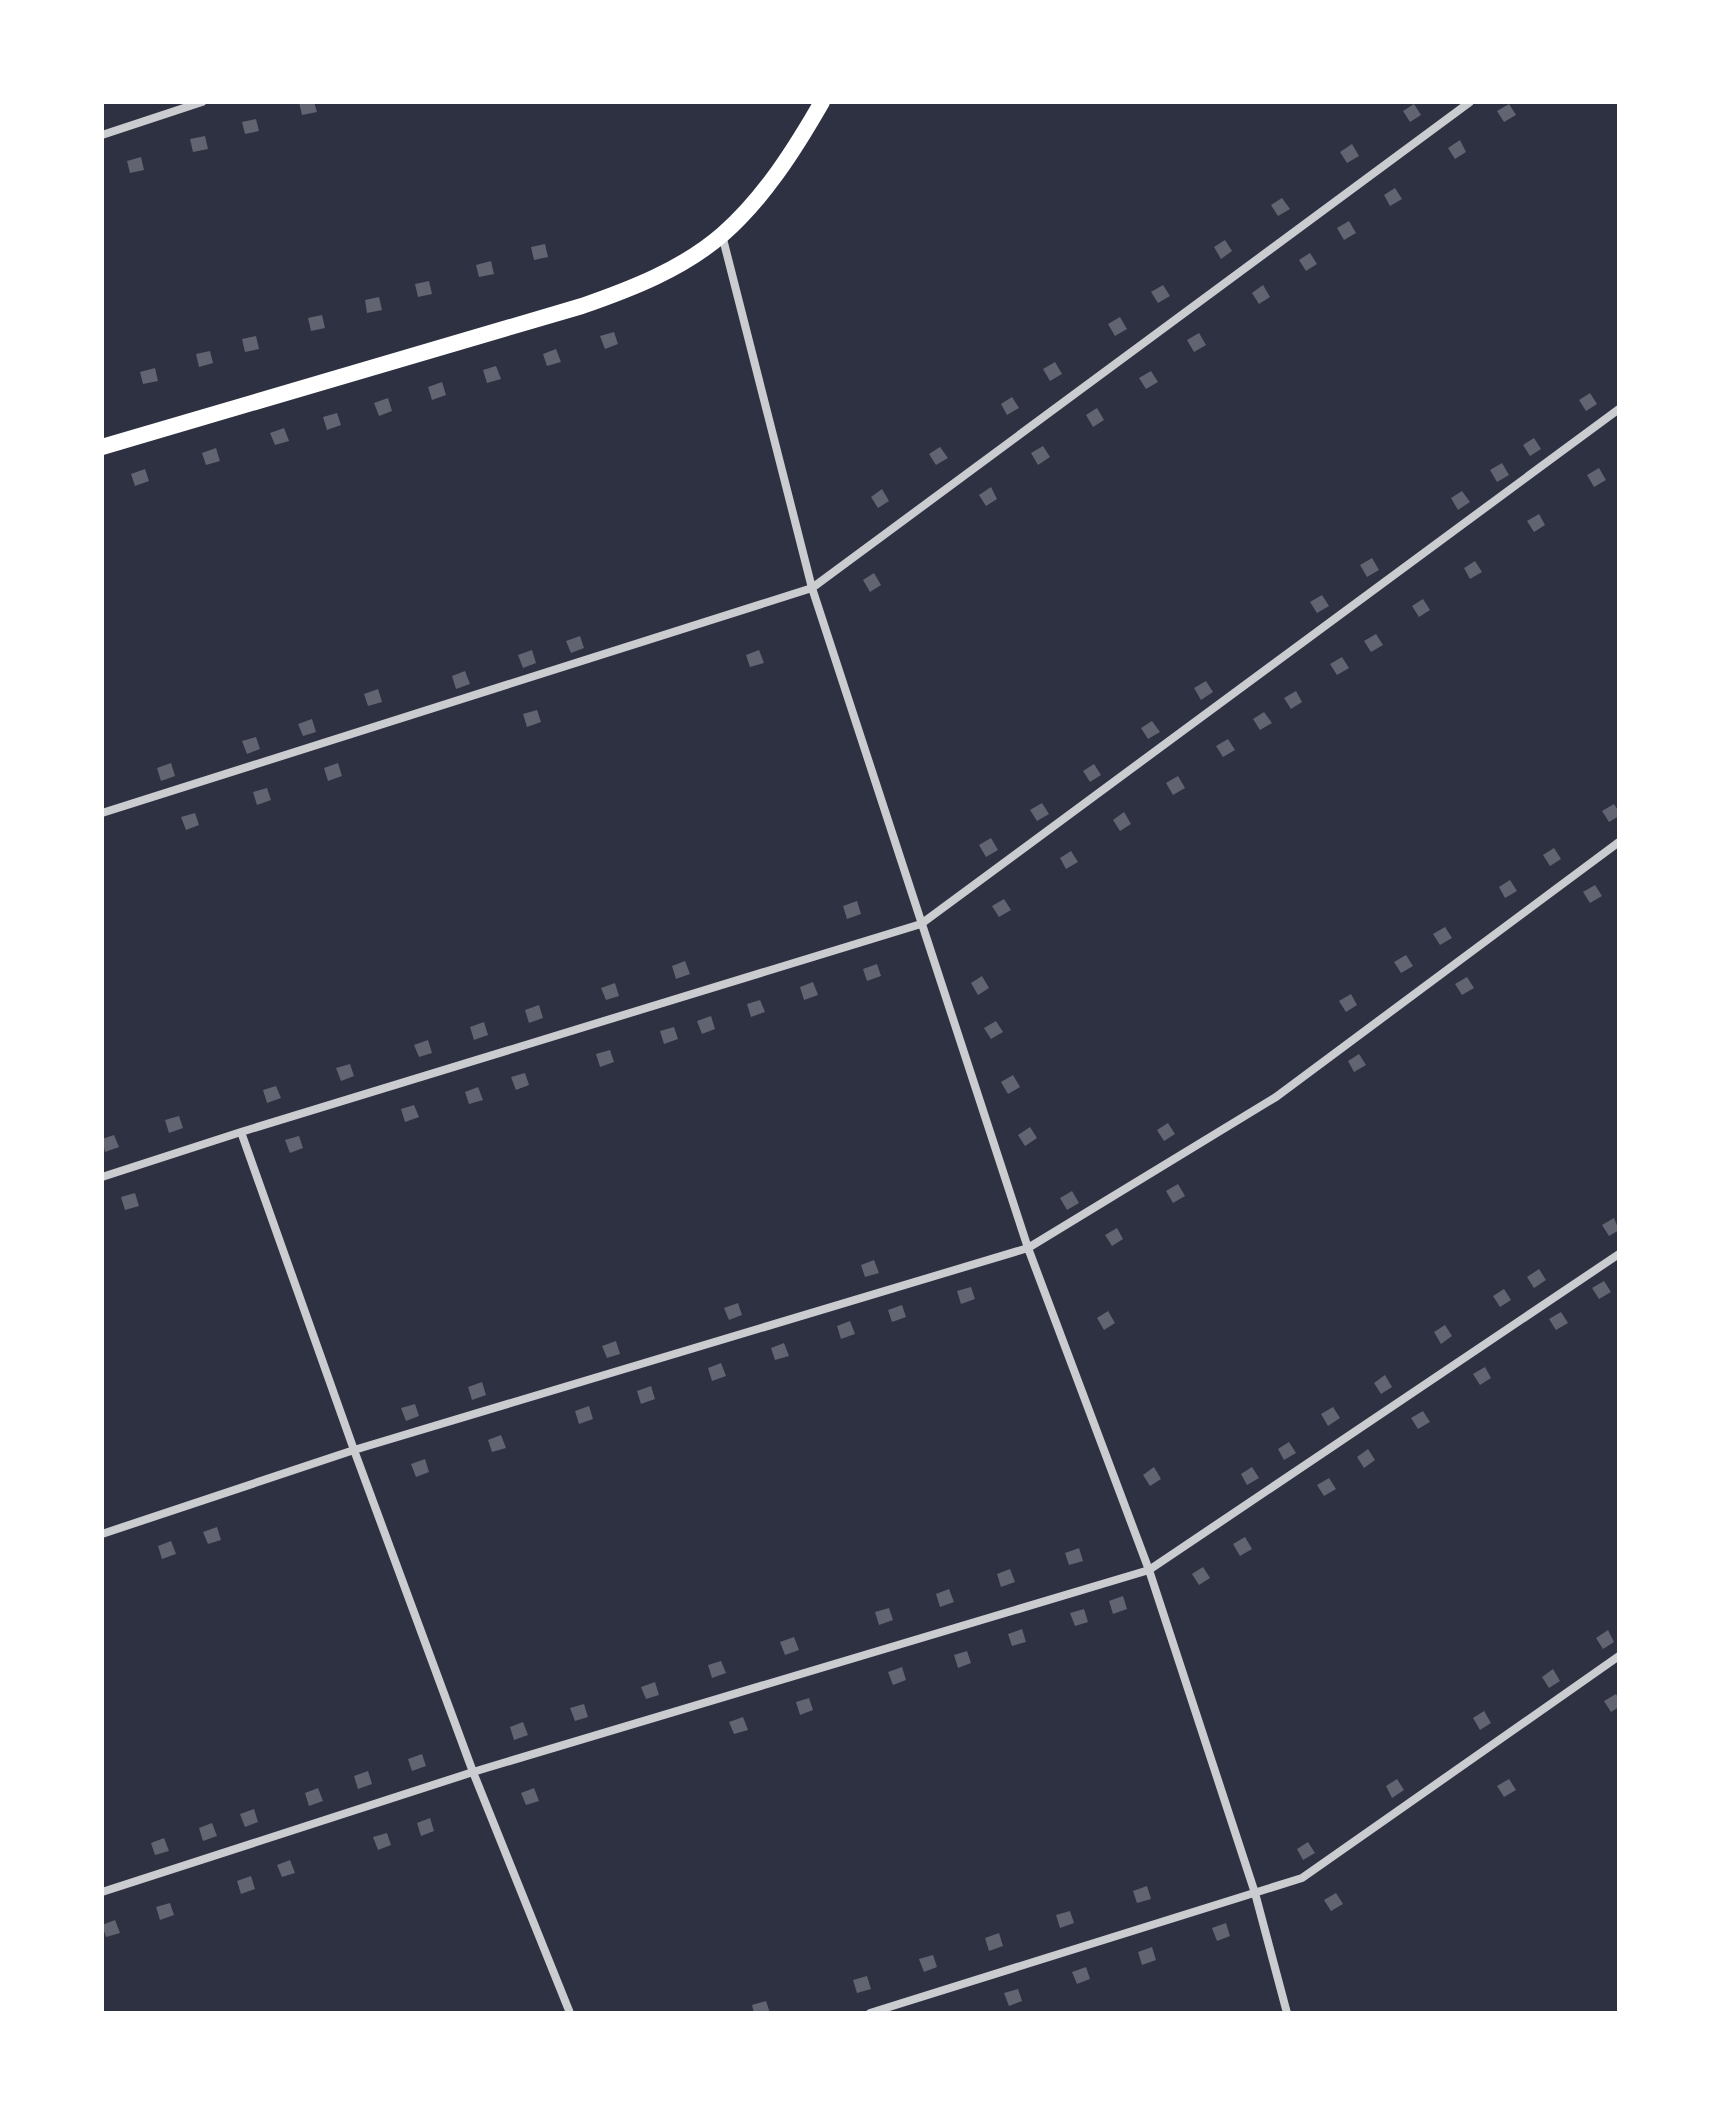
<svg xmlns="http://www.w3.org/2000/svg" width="1721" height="2115" font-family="'Fira Sans',sans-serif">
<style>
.building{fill:#626471}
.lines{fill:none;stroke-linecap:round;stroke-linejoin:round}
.minor{stroke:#caccd0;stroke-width:8}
.secondary{stroke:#fff;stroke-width:16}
</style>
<rect width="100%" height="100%" fill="#2d3142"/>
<path class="building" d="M299,102H314L317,112L302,115Z
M1414,104L1421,115L1410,122L1403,111Z
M1509,104L1516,115L1504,122L1497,111Z
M256,119L259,131L245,134L242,122Z
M205,136L208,149L193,152L190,139Z
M1460,140L1466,152L1455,159L1448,148Z
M1352,144L1359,156L1347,163L1340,152Z
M141,157L144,170L130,173L127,161Z
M1395,188L1402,199L1390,206L1384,195Z
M1282,198L1290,209L1278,216L1271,205Z
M1349,221L1356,233L1344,240L1337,228Z
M1225,240L1232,251L1221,259L1214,247Z
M545,244L548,257L534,260L531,247Z
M1310,253L1317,264L1306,271L1299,260Z
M491,261L494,274L479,277L476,265Z
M429,281L432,294L418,297L415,284Z
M1163,285L1170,296L1158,303L1151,292Z
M1263,285L1270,297L1259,304L1252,293Z
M379,297L382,310L367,313L365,300Z
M322,315L325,328L311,331L308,318Z
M1120,317L1127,329L1115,336L1108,324Z
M614,332L618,344L605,349L600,336Z
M1199,333L1206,345L1194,352L1187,340Z
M256,336L259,349L245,352L242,339Z
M556,349L561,362L547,366L543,354Z
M210,351L213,363L199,367L196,354Z
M1055,362L1062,374L1050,381L1043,369Z
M496,366L501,379L487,383L483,370Z
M155,368L158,381L143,384L140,372Z
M1151,371L1158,382L1146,389L1139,378Z
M442,382L446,395L432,400L428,387Z
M1590,393L1597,404L1586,411L1579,400Z
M1012,397L1019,408L1007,415L1001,404Z
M388,398L392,411L379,416L374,403Z
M1097,408L1104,420L1093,427L1086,415Z
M337,413L341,425L327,430L323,417Z
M284,428L289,441L275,445L270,433Z
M1534,438L1541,449L1530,456L1523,445Z
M1043,446L1050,457L1038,465L1031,453Z
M940,447L948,458L936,465L929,454Z
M216,448L220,461L206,465L202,453Z
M1502,463L1509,475L1497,482L1490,470Z
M1599,468L1606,480L1594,487L1587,475Z
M145,469L149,481L135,486L131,474Z
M991,487L997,499L986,506L979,495Z
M882,489L889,501L878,508L871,497Z
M1462,491L1470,502L1458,510L1451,498Z
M1539,514L1545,525L1534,532L1527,521Z
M1372,558L1379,570L1367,577L1360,565Z
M1475,561L1482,572L1470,579L1464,568Z
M874,573L881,585L870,592L863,580Z
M1322,595L1329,606L1317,613L1310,602Z
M1423,599L1430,610L1419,617L1412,606Z
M1376,634L1383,645L1371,652L1364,641Z
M580,636L584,648L571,653L566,641Z
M532,650L536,663L523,668L518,655Z
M759,650L764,663L750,667L746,655Z
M1342,657L1349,668L1337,675L1330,664Z
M465,671L470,684L456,689L452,676Z
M1206,681L1213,692L1201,700L1194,688Z
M378,689L382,702L368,706L364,694Z
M1296,691L1302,702L1291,709L1284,698Z
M537,710L541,722L527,727L523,714Z
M1264,712L1272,723L1260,730L1253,719Z
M312,719L316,732L303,736L298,724Z
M1152,721L1160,732L1148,739L1141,728Z
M256,737L260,749L247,754L242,741Z
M1228,739L1235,750L1223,757L1216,746Z
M171,763L175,776L161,781L157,768Z
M338,763L342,776L328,781L324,768Z
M1094,764L1101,775L1090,782L1083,771Z
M1178,776L1185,788L1173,795L1166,783Z
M267,788L271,800L257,805L253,792Z
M1042,803L1049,814L1037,821L1030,810Z
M1614,804L1619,812V816L1609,822L1602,811Z
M1124,812L1131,824L1120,831L1113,820Z
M195,813L199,825L186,830L181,817Z
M991,838L998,850L986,857L979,845Z
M1554,848L1561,859L1550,866L1543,855Z
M1071,851L1078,862L1066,869L1060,858Z
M1510,880L1517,891L1505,898L1499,887Z
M1595,885L1602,896L1590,903L1583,892Z
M1004,899L1011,910L999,917L992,906Z
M857,901L861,914L847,919L843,906Z
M1445,927L1452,938L1440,945L1433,934Z
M1406,955L1413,966L1401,973L1394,962Z
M685,961L690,974L676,979L672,966Z
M877,964L881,976L867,981L863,969Z
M982,976L989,988L978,995L971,983Z
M1467,977L1474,988L1462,995L1455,984Z
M813,982L818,995L804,1000L800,987Z
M615,983L619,996L606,1000L601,988Z
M1351,994L1357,1005L1346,1012L1339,1001Z
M760,1000L765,1012L751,1017L747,1004Z
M539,1005L543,1018L529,1023L525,1010Z
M711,1016L715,1029L702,1034L697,1021Z
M996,1021L1003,1032L991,1039L984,1028Z
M484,1022L488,1035L474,1040L470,1027Z
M674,1027L678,1039L664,1044L660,1031Z
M428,1040L432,1053L419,1057L414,1045Z
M610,1050L614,1062L600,1067L596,1054Z
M1359,1054L1366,1065L1354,1072L1348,1061Z
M350,1064L354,1076L341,1081L336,1068Z
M525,1073L529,1085L516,1090L511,1077Z
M1013,1075L1020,1087L1008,1094L1001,1082Z
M276,1086L281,1098L267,1103L263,1090Z
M478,1087L483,1100L469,1104L465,1092Z
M414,1105L419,1117L405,1122L401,1109Z
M179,1116L183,1128L169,1133L165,1120Z
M1168,1123L1175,1134L1164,1141L1157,1130Z
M1030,1127L1037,1138L1025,1146L1018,1135Z
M114,1135L119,1147L105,1152L102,1139Z
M299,1136L303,1148L290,1153L285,1140Z
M1178,1184L1185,1196L1173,1203L1166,1191Z
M1072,1191L1079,1203L1067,1210L1060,1198Z
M135,1193L139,1206L125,1210L121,1197Z
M1614,1218L1619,1230L1609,1236L1602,1225Z
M1117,1228L1123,1239L1112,1246L1105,1235Z
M874,1260L879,1273L865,1277L861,1265Z
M1539,1269L1546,1280L1534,1288L1527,1277Z
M1604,1281L1611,1292L1599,1299L1592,1288Z
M971,1287L975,1299L961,1304L957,1291Z
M1504,1289L1511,1300L1500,1307L1493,1296Z
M738,1303L742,1315L729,1320L724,1308Z
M902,1305L906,1317L892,1322L888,1310Z
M1108,1311L1115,1323L1104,1330L1097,1318Z
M1561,1312L1568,1323L1556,1330L1549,1319Z
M850,1321L855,1334L841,1339L837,1326Z
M1445,1325L1452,1336L1441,1344L1434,1332Z
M616,1341L620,1354L607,1358L602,1346Z
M784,1343L789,1356L775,1360L771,1348Z
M721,1363L726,1376L712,1381L708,1368Z
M1485,1367L1491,1378L1480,1385L1473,1374Z
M1385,1375L1392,1387L1381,1394L1374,1383Z
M482,1382L486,1395L472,1400L468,1387Z
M651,1386L655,1399L641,1404L637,1391Z
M415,1404L419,1416L406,1421L401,1408Z
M589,1406L593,1419L579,1424L575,1411Z
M1333,1407L1340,1418L1328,1426L1321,1414Z
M1423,1411L1430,1422L1418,1429L1411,1418Z
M501,1435L506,1448L492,1452L488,1440Z
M1289,1442L1296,1453L1284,1460L1278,1449Z
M1368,1449L1375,1460L1364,1468L1357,1457Z
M425,1459L429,1472L416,1477L411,1464Z
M1154,1467L1161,1479L1150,1486L1143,1475Z
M1252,1467L1259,1478L1247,1485L1241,1474Z
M1329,1478L1336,1489L1324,1496L1317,1485Z
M217,1527L221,1540L208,1544L203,1532Z
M1245,1537L1252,1549L1240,1556L1233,1544Z
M171,1541L176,1554L162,1559L158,1546Z
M1079,1548L1083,1561L1069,1565L1065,1553Z
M1203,1567L1210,1578L1199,1585L1192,1574Z
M1010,1569L1015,1582L1001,1587L997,1574Z
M949,1589L954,1602L940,1607L936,1594Z
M1123,1596L1127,1609L1113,1614L1109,1601Z
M889,1608L893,1620L879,1625L875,1612Z
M1084,1609L1088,1622L1075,1626L1070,1613Z
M1022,1629L1026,1642L1012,1646L1008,1634Z
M1608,1630L1614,1642L1603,1649L1596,1638Z
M794,1637L799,1650L785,1655L780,1642Z
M967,1651L971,1663L958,1668L954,1655Z
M721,1661L726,1673L712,1678L708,1665Z
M902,1667L906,1680L893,1685L888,1672Z
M1553,1669L1560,1681L1549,1688L1542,1677Z
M655,1682L659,1695L646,1699L641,1687Z
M1616,1694L1619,1699V1707L1611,1712L1604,1701Z
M809,1698L813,1710L800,1715L796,1702Z
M584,1704L588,1717L575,1721L570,1708Z
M1484,1711L1491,1723L1480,1730L1473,1718Z
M743,1717L748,1730L734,1734L729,1722Z
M523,1722L528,1735L514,1740L510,1727Z
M422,1754L426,1766L412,1771L408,1759Z
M368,1771L372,1784L358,1789L354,1776Z
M1397,1779L1404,1790L1392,1798L1386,1786Z
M1509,1779L1516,1790L1504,1797L1497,1786Z
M318,1788L323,1801L309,1806L305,1793Z
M534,1788L539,1801L526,1805L521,1793Z
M254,1809L258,1822L245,1827L240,1814Z
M430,1818L434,1831L421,1836L417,1823Z
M212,1823L217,1836L203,1841L199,1828Z
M387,1833L391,1845L378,1850L373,1837Z
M164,1838L169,1851L155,1855L151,1843Z
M1308,1842L1315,1853L1303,1860L1297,1849Z
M290,1860L295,1873L282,1877L277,1865Z
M251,1876L255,1889L241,1894L237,1881Z
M1147,1886L1151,1899L1137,1903L1133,1891Z
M1336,1893L1343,1904L1331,1911L1324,1900Z
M170,1903L174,1915L160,1920L156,1907Z
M1070,1911L1074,1923L1060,1928L1056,1915Z
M115,1920L120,1933L106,1937L102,1925Z
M1226,1923L1230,1936L1217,1941L1212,1928Z
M999,1933L1003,1946L989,1951L985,1938Z
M1152,1947L1156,1960L1142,1965L1138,1952Z
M933,1955L937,1967L924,1972L919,1959Z
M1086,1967L1090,1979L1077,1984L1072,1972Z
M867,1976L871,1989L857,1993L853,1980Z
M1018,1989L1022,2001L1009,2006L1004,1993Z
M766,2001L770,2013H754L752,2005Z"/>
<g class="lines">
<path class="minor" d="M102,135L202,102
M722,235L812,588L1028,1248L1149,1570L1255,1893L1287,2013
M102,813L812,588L1470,102
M241,1132L354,1450L473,1772L570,2013
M102,1177L241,1132L921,924L1619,409
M102,1534L354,1450L1028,1248L1276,1097L1619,842
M102,1892L473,1772L1149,1570L1619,1254
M870,2013L1302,1878L1619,1656"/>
<path class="secondary" d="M102,447L582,306C631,289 683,269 723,234C764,198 795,149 822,102"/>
</g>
<rect width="1721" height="2115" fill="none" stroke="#ffffff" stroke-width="208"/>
</svg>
